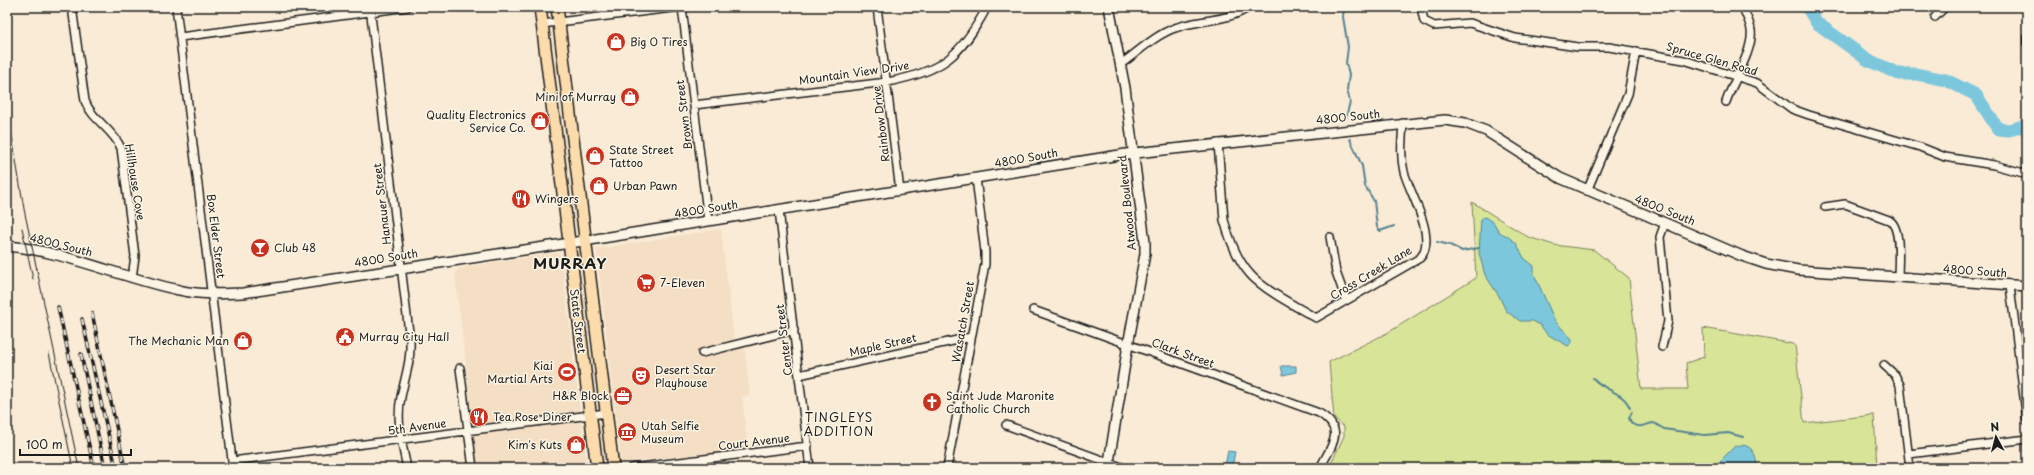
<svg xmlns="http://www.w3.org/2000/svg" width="2034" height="475" font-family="'Playpen Sans',sans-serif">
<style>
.built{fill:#f5dfc4}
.green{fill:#d8e598;stroke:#7a805a}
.water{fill:#7dc7dd;stroke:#568390}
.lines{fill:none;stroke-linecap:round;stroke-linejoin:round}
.stream{stroke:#568390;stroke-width:2}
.river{stroke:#7dc7dd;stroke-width:13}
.minor-casing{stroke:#1c1c1c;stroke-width:10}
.tertiary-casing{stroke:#1c1c1c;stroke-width:12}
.primary-casing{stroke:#1c1c1c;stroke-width:14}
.minor{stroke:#fcf5e5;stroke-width:7}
.tertiary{stroke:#fcf5e5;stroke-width:9}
.primary{stroke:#fcdcac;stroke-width:11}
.tram{stroke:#1c1c1c;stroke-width:1}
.rail-casing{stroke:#1c1c1c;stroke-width:3.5}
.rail{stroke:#fcf5e5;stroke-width:2;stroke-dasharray:6;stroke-linecap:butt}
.labels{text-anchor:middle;stroke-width:3;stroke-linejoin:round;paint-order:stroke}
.poi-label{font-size:11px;fill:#1c1c1c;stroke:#fcf5e5;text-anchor:start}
.street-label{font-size:11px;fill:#1c1c1c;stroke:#fcf5e5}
.neighbourhood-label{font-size:12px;letter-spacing:1px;fill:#1c1c1c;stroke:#fcf5e5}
.district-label{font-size:15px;font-weight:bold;letter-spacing:1px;fill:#1c1c1c;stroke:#fcf5e5}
</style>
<rect width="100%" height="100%" fill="#f9ebd6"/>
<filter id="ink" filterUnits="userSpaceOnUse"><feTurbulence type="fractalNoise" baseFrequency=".025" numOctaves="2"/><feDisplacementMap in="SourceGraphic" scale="8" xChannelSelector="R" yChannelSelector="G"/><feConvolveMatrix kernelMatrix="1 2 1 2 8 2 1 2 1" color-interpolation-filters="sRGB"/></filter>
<g filter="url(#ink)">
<path class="built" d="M721,229L735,347L744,346L750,395L742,397L748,449L621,463L596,249Z
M556,253L560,254L561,257L587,468H478L455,273L459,268Z"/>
<path class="green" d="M1472,202L1528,237L1554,245L1594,250L1629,278L1641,389H1688L1686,363L1704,357L1703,328L1789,343L1795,345L1804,423L1874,415L1877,468H1329L1344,436V427L1334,418L1329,362L1389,332L1476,278Z"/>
<path class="water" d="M1485,217L1494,223L1499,232L1507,236L1516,243L1524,258L1534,266V274L1555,321L1572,339V343L1568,346L1547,334L1540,325L1533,321H1520L1506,311L1499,296L1485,275L1479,253L1481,219Z
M1281,366H1296V372L1283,375Z
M1742,445C1755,446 1755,458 1758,468H1713L1735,446Z
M1228,451L1235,452L1232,467L1225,465Z"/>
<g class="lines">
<path class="stream" d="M1344,7L1343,17L1348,47L1346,63L1349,75L1347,90L1350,102L1346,117
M1350,139L1362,166L1365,186L1374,201L1377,227L1380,231L1394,226
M1437,242L1450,245L1462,251L1479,248
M1593,378C1604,391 1623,391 1630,408
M1632,412L1629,418L1632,424C1641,429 1645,424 1654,423L1664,429L1704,435L1728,433L1743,437"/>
<path class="river" d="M1807,7L1817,23L1868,60L1899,74H1916L1946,80L1976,95L1998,129L2009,130L2027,125"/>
<defs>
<path id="minor" d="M72,7L85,101C92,120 113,129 121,148L135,256L132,278
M176,7L233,468
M370,7L410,341C411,361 405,377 401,397C396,420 402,445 407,468
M682,7L708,221
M877,7L900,191
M1421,7L1424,21L1434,26L1470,23L1515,38L1578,47H1609L1684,60L1757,83L1792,109L1809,115L1920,147L1945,157L1994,165L2027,174
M1935,17L1945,7
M542,24L681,7
M180,37L408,7
M2027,37V43
M1121,64C1138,52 1155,35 1175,28C1198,19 1229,22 1249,7
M1726,102C1732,83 1754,50 1751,30C1750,22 1745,14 1743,7
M694,105L887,82C942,72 961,56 987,7
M1218,143L1224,220C1229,238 1237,259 1249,273C1262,289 1297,307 1316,318L1420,258C1438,238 1410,194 1404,172C1400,155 1402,139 1403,123
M1587,191L1628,94L1636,51
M1825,207L1845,204L1889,220C1902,227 1898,264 1898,278
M779,210L810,468
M1330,237L1336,272L1346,300
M2010,286L2027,421
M1033,310L1319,413C1347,430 1331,446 1320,468
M1662,347L1668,321L1660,237L1665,223
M702,353L794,330
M1884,365L1895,375L1900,385L1910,468
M460,368L473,468
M799,375L971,337
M1006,425L1124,468
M1909,454L2027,439
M232,461L606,413
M632,468L808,446
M947,468L985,264V252L976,178"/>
<path id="tertiary" d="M7,246C66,251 121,278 179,290C199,295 222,294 243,293L596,239L1126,154L1445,120L1465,123L1486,131L1560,178L1742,256L1766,264L1798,270L2027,286
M1108,468L1128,345L1145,254V242L1125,88L1109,7"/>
<path id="primary" d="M540,7L597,468
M557,7L613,468"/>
</defs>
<use href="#minor" class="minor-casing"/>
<use href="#tertiary" class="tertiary-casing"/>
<use href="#primary" class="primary-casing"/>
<use href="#minor" class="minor"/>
<use href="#tertiary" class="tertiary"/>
<use href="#primary" class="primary"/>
<path class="tram" d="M7,106L24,209L79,468
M22,228L33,279
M49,353L73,468"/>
<defs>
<path id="rail" d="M58,307L94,468
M92,313L125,468
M82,319L116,468
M81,354L105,468"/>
</defs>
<use href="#rail" class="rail-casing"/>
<use href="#rail" class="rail"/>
</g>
</g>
<defs>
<symbol id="shop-disc" viewBox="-11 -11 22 22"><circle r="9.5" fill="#c8321e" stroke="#fcf5e5"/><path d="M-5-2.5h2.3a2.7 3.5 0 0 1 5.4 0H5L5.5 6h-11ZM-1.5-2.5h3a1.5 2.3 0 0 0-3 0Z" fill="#fff"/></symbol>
<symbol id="restaurant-disc" viewBox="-11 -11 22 22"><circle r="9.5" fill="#c8321e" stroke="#fcf5e5"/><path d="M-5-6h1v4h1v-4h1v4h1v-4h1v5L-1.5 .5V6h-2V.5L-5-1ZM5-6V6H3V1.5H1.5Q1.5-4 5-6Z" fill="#fff"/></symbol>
<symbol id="bar-disc" viewBox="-11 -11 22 22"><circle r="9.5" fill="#c8321e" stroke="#fcf5e5"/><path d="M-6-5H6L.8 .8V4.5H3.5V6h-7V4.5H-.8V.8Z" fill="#fff"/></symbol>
<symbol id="supermarket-disc" viewBox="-11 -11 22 22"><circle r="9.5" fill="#c8321e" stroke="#fcf5e5"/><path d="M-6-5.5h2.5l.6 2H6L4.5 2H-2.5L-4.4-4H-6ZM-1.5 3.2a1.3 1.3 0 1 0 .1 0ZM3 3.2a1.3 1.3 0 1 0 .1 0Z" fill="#fff"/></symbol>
<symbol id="civic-disc" viewBox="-11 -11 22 22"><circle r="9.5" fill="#c8321e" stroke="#fcf5e5"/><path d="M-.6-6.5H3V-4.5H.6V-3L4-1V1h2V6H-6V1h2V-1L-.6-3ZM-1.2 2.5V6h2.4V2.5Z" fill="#fff"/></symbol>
<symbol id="stadium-disc" viewBox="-11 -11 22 22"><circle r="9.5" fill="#c8321e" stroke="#fcf5e5"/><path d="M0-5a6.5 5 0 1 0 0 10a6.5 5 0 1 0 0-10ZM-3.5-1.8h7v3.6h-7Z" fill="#fff"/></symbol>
<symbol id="theatre-disc" viewBox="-11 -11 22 22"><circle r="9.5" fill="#c8321e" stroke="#fcf5e5"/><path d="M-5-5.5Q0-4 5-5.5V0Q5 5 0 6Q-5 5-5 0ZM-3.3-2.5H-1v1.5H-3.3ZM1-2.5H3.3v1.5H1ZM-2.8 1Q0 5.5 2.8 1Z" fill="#fff"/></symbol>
<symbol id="office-disc" viewBox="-11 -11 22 22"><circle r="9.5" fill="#c8321e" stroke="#fcf5e5"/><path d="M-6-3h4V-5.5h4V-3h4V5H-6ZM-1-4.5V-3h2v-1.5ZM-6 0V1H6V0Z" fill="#fff"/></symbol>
<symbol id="church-disc" viewBox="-11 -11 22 22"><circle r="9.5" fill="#c8321e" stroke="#fcf5e5"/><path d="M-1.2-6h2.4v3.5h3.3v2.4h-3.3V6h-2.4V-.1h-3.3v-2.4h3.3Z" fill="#fff"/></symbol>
<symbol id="museum-disc" viewBox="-11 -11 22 22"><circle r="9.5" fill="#c8321e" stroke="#fcf5e5"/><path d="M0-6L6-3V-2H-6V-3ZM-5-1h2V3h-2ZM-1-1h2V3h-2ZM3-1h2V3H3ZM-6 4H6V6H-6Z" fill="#fff"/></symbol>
</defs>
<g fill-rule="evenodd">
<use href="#shop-disc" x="605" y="31" width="22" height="22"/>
<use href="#shop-disc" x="619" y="86" width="22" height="22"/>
<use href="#shop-disc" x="529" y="110" width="22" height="22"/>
<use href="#shop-disc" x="584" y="145" width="22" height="22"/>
<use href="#shop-disc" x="588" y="175" width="22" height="22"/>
<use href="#restaurant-disc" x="510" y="188" width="22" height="22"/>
<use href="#bar-disc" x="249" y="237" width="22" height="22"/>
<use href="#supermarket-disc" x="635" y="272" width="22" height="22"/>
<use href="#civic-disc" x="334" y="326" width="22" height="22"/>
<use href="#shop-disc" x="232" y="330" width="22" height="22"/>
<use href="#stadium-disc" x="556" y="361" width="22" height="22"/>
<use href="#theatre-disc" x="630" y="365" width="22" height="22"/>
<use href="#office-disc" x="612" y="385" width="22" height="22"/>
<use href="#church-disc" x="921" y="391" width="22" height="22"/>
<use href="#restaurant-disc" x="468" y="406" width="22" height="22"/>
<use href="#museum-disc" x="616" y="421" width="22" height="22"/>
<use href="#shop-disc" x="565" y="434" width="22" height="22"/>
</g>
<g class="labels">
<g class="poi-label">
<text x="630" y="46">Big O Tires</text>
<text x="616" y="101" text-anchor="end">Mini of Murray</text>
<text x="526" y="119" text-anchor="end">Quality Electronics<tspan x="526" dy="13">Service Co.</tspan></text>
<text x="609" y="154">State Street<tspan x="609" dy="13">Tattoo</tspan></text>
<text x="613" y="190">Urban Pawn</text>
<text x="535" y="203">Wingers</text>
<text x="274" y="252">Club 48</text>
<text x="660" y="287">7-Eleven</text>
<text x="359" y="341">Murray City Hall</text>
<text x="229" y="345" text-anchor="end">The Mechanic Man</text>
<text x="553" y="370" text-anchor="end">Kiai<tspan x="553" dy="13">Martial Arts</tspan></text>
<text x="655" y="374">Desert Star<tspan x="655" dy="13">Playhouse</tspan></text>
<text x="609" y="400" text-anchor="end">H&amp;R Block</text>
<text x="946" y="400">Saint Jude Maronite<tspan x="946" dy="13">Catholic Church</tspan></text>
<text x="493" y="421">Tea Rose Diner</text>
<text x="641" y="430">Utah Selfie<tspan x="641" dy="13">Museum</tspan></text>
<text x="562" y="449" text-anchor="end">Kim's Kuts</text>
</g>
<g class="street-label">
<text transform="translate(1712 59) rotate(16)" y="4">Spruce Glen Road</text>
<text transform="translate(854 73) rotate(-8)" y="4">Mountain View Drive</text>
<text transform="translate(684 115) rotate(-97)" y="4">Brown Street</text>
<text transform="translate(1348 117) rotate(-6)" y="4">4800 South</text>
<text transform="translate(881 124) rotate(-97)" y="4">Rainbow Drive</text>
<text transform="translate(1026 158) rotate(-10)" y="4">4800 South</text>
<text transform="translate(135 182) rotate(81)" y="4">Hillhouse Cove</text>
<text transform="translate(1127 203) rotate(-96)" y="4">Atwood Boulevard</text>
<text transform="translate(382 204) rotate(-97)" y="4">Hanauer Street</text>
<text transform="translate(706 209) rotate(-9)" y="4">4800 South</text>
<text transform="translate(1665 210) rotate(22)" y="4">4800 South</text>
<text transform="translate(216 236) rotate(83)" y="4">Box Elder Street</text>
<text transform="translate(61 245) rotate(14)" y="4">4800 South</text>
<text transform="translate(386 258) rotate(-9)" y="4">4800 South</text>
<text transform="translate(1975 271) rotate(4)" y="4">4800 South</text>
<text transform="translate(1371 273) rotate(-31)" y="4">Cross Creek Lane</text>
<text transform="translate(578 321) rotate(83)" y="4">State Street</text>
<text transform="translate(963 322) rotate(-80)" y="4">Wasatch Street</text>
<text transform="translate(784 340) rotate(-97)" y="4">Center Street</text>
<text transform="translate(883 345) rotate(-13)" y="4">Maple Street</text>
<text transform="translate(1183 353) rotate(20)" y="4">Clark Street</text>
<text transform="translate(417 427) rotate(-8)" y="4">5th Avenue</text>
<text transform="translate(754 442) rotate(-7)" y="4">Court Avenue</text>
</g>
<g class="neighbourhood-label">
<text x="839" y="422">TINGLEYS<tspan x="839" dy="14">ADDITION</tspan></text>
</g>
<g class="district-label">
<text x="570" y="269">MURRAY</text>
</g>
</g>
<rect width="2034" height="475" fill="none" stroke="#fcf5e5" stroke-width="24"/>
<rect x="12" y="12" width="2010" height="451" fill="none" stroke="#1c1c1c" stroke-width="1.5" filter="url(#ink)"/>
<g transform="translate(1996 437) rotate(353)" stroke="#fcf5e5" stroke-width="3" paint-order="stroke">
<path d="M0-3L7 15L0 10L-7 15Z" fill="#1c1c1c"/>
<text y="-6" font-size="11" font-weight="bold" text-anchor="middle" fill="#1c1c1c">N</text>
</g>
<path d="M20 449v6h111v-6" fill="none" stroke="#1c1c1c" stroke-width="2"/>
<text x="26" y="449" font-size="12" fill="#1c1c1c" stroke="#fcf5e5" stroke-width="3" paint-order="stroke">100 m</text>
</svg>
